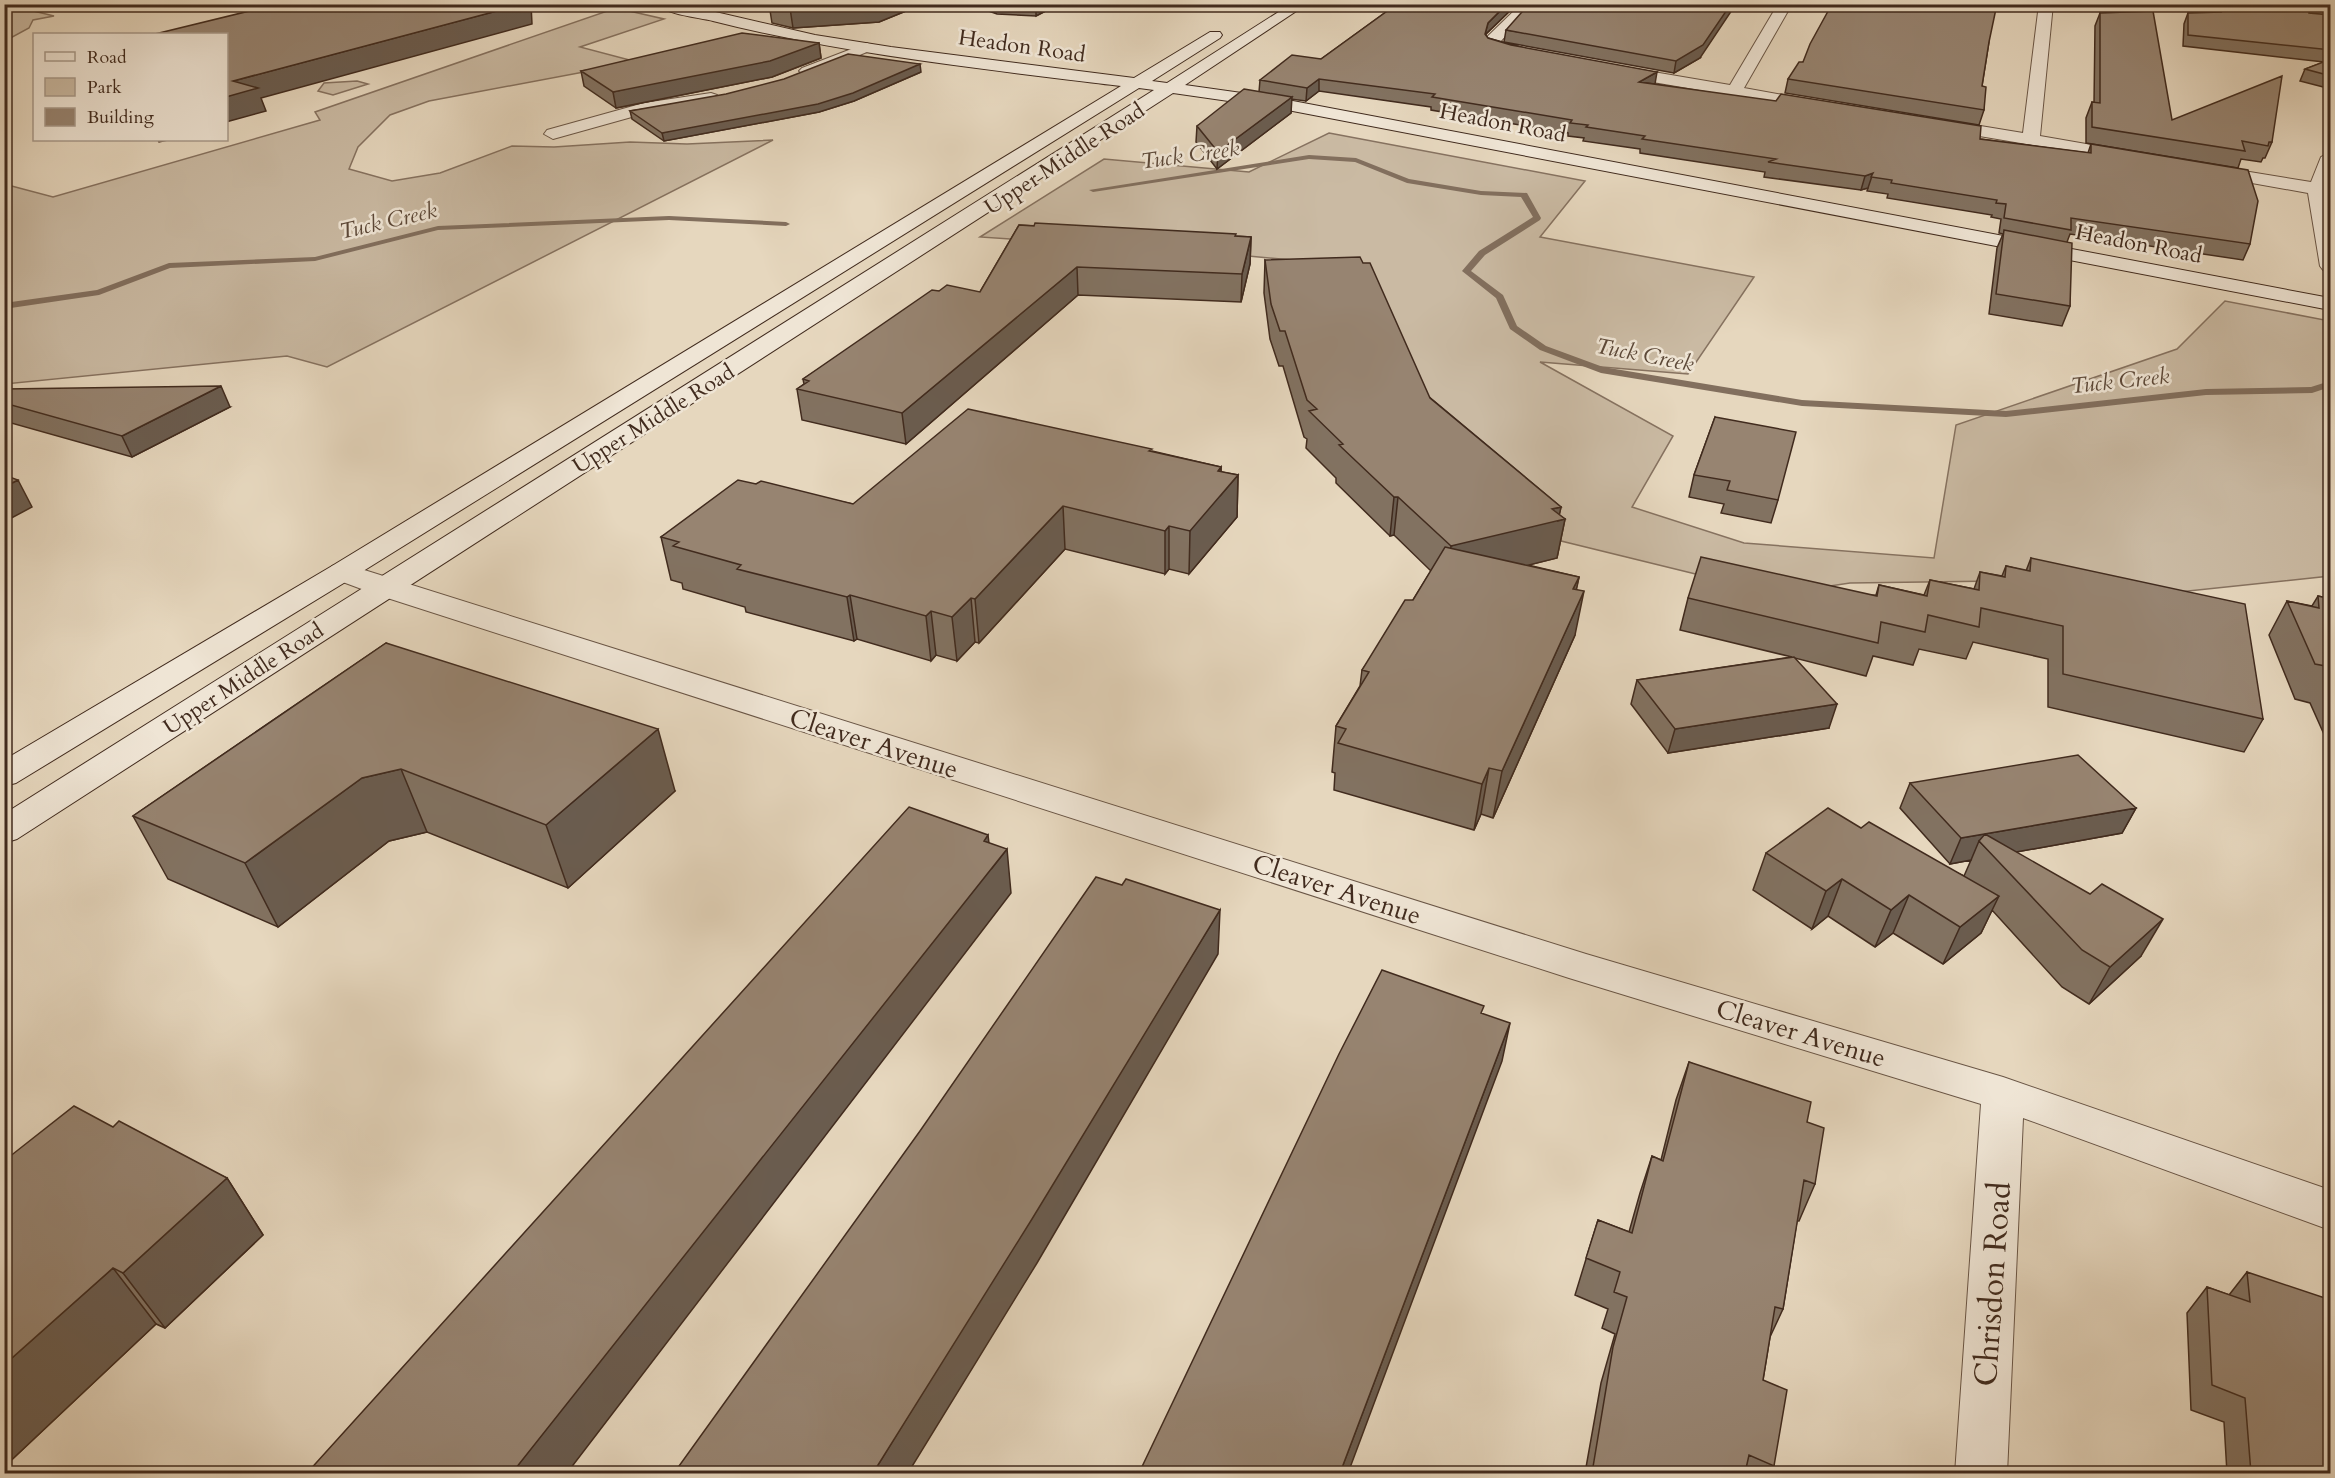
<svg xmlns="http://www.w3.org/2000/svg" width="2335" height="1478" font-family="Cardo,serif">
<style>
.green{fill:#cabaa3;stroke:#867260;stroke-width:1.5}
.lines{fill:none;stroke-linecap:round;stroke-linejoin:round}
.stream{fill:#826f5e;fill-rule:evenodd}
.street-casing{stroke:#6a5646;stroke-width:2}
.secondary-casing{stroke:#412b1e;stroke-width:2}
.street{fill:#efe5d5;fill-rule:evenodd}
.secondary{fill:#efe5d5;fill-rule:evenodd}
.wall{fill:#827261;stroke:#412b1e;stroke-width:1.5}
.shaded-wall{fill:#6a5c4f;stroke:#412b1e;stroke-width:1.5}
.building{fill:#978471;stroke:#412b1e;stroke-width:1.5}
.labels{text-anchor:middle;stroke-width:5;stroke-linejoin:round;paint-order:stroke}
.far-street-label{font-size:22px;fill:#412b1e;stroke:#efe5d5}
.far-water-label{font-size:22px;font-style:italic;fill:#5c4838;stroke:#efe5d5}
.street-label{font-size:26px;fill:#412b1e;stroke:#efe5d5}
.near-street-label{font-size:32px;fill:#412b1e;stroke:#efe5d5}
</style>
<rect width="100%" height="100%" fill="#e6d7be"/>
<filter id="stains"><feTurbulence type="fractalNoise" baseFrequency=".00333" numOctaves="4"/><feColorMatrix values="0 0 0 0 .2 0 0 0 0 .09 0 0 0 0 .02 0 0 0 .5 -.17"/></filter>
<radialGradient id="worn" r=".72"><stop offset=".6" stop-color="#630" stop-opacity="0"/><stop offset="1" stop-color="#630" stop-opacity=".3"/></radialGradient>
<path class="green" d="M5,4L9,5L54,16L33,20L29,28L5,41V27L8,23L5,17Z
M616,8L664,19L580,47L637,62L429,101L390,115L358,147L349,169L392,181L440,173L512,146L554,147L630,142L687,144L773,140L327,367L287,356L5,384L4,184L53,197L320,120L315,112Z
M357,81L368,84L333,95L318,91L324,83Z
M1329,133L1585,181L1540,237L1754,277L1688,374L1540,362L1673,436L1632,507L1744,543L1934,558L1956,425L2177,349L2225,301L2330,321V576L2150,595L2082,580L1850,583L1777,594L1553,539L1443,436L1358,266L1205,252L980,237L1104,159L1249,172Z"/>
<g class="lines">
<path class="stream" d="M1309,155L1356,158L1409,179L1481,191L1527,193L1541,218L1540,220L1485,255L1471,271L1503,295L1517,326L1546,346L1603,367L1802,400L2006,411L2206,389L2311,387L2330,381V387L2312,393L2206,395L2006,417L1802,406L1601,373L1540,350L1510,329L1496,298L1462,271L1479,251L1533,217L1521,197L1481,195L1407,183L1355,162L1309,159L1093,192L1089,190Z
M669,216L786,222L790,224L786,226L669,220L438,230L315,261L170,268L99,295L4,309V303L97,290L169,263L315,257L438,226Z"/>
<defs>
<path id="street" d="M1521,4H1535L1500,42L1534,51L1536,54L1534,57L1529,58L1487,48L1485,45L1488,36Z
M1778,4H1792L1744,88L1828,103L1830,106L1828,109L1822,111L1612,75L1604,70L1612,65L1730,85Z
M2039,4H2053L2040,136L2138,153L2141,157L2138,161L2132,162L1938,129L1930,124L1938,119L2023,133Z
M867,43L874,47L872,50L807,76L799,71L802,68Z
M711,93L717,95L719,98L717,101L646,113L553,139L544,134L547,130L644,103Z
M2330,152V178L2326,189L2330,212V272L2323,270L2320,266L2308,193L2207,175L2198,170L2207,165L2311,182L2321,157Z
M342,563L1586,954L2003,1077L2330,1190V1230L2023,1118L2007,1474H1955L1981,1104L1569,978L375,594L332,578L328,572L332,566Z"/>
<path id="secondary" d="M657,4H681L815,35L891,47L1134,78L1210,32H1220L1222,35L1220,38L1152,81L1167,83L1291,4H1307L1185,85L1277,98L2330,298V310L1277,108L1173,93L17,839L4,843V814L1154,90L1139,88L352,578L16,783L4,786V760L332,566L1121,86C984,69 846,55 713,21C697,17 668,15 657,4Z"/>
</defs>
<use href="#street" class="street-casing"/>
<use href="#secondary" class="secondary-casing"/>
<use href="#street" class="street"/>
<use href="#secondary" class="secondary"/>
</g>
<path class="wall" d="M769,4H923L879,22L793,28L772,23Z
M949,4H1059L1036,16L997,14L983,9Z
M1397,4H1517L1486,34V36L1488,38L1655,84L1980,139L2088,153L2091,144L2250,244L2243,260L2070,234L2067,242L2070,306L2062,326L1989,314L1997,248L2003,234L1999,233L2001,219L1991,217L1992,215L1887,198L1888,194L1867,191L1868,188L1861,190L1764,177L1765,172L1640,153V149L1583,141L1584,138L1568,136V133L1431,110V107L1319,91L1306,101L1291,99V113L1217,169L1196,142L1197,126L1259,92L1260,80L1321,59Z
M2175,4H2331V89L2300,81L2305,69L2324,62L2183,46L2184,24L2188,13H2194Z
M2100,13L2172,120L2272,142L2265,158H2263L2261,162L2241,159L2238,168L2086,143V118L2092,102L2094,103L2095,26Z
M1506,30L1700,58L1674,73L1504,42Z
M1989,42L1982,86L1984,110L1979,125L1785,93L1788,79L1803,62Z
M819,43L821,58L772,77L616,108L584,86L581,71Z
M921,72L854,101L819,112L664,141L632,119L630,111Z
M1019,225L1251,237L1250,264L1241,302L1078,295L906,444L802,420L797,389L804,384L803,379L939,291L980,292Z
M1265,260L1561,507L1559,515L1565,519L1557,558L1528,565L1579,577L1576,589L1575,635L1493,818L1481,814L1474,830L1334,790L1335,773L1332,772L1336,726L1360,686L1362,670L1413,600L1431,571L1394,535L1390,536L1336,483V478L1306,448L1307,439L1304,437L1283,366H1279L1270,339L1264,293Z
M4,389L230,407L132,457L4,421Z
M1715,417L1778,500L1771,523L1721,513L1724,504L1689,497L1694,475Z
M1152,451L1221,467V472L1238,475L1237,517L1189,574L1169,569L1165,574L1065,549L979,643L975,642L957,661L936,655L931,661L857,639L854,641L746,612L745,607L683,589L682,583L671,580L661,537L756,484L853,504Z
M2031,558L2263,719L2244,752L2048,707V659L1973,642L1966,659L1919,649L1913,665L1873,656L1866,676L1795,658L1829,728L1668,753L1631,704L1637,680L1792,657L1680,630L1688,598L1876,595L1879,585L1924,595L1930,580L1974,589L1980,572L2002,576L2006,566L2026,571Z
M2318,596L2331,599V750L2310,703L2295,699L2269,635L2287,601L2312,606Z
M386,643L675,791L568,888L427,832L389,841L278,927L168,879L133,816Z
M1910,783L2136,808L2122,833L2016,852L2141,956L2089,1004L2062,987L1992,910L1981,933L1943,964L1893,933L1875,947L1828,916L1812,929L1753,890L1766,853L1861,828L1964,876L1971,860L1950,864L1900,808Z
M1689,1062L1807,1122L1815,1184L1799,1221H1797L1783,1309L1770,1337L1763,1380L1774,1466L1770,1473H1585L1601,1383L1615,1334L1602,1328L1608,1309L1575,1295L1598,1220L1629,1232L1640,1193L1652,1156L1661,1160L1676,1100Z
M113,1127L227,1178L263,1235L165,1328L156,1324L4,1467V1161Z
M2247,1272L2331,1473H2227L2224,1422L2191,1410L2187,1313L2207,1287L2229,1295Z"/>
<path class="shaded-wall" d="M523,4H531L532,24L261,98L266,111L226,122V97L233,81Z
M847,4H923L879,22L793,28L790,8Z
M1036,4H1059L1036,16Z
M1507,4H1517L1486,34L1483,46L1485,34L1488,23Z
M1731,4H1736L1700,58L1674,73L1676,61Z
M819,43L821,58L772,77L616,108L613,92Z
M920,64L921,72L854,101L819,112L664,141L662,133Z
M1657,72L1655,84L1639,82Z
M1319,79V91L1306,101L1307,88Z
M1292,97L1291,113L1217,169L1218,152Z
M158,140H168L159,142Z
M1873,173L1868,188L1861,190L1865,176Z
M1251,237L1250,264L1241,302L1242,274Z
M1077,267L1078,295L906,444L902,413Z
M221,386L230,407L132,457L122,436Z
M1221,467V495L1238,475L1237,517L1189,574L1190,531L1218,471Z
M18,480L32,507L4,522V487Z
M1394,497H1398L1394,535L1390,536Z
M1063,506L1065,549L979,643L975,599Z
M1561,507L1558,521L1565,519L1557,558L1446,586L1451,546L1552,509Z
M1169,526V569L1165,574V531Z
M1579,577L1570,621L1573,589Z
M1584,591L1575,635L1493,818L1502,771Z
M850,595L857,639L854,641L847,597Z
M971,598L975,642L957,661L952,617Z
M931,611L936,655L931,661L926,616Z
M1837,704L1829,728L1668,753L1675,729Z
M658,729L675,791L568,888L546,825Z
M1489,768L1481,814L1474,830L1482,784Z
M401,769L427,832L389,841L278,927L245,863L362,778Z
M2136,808L2122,833L1994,856L1979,841L1971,860L1950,864L1961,838Z
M988,835L992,868L1007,849L1011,893L567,1473H512Z
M1842,879L1828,916L1812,929L1826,891Z
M1909,895L1893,933L1875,947L1891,910Z
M1999,896L1981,933L1943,964L1960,927Z
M1220,910L1218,954L1037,1263L908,1473H873Z
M2163,919L2141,956L2089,1004L2110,967Z
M1510,1023L1502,1061L1348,1473H1340Z
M227,1178L263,1235L165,1328L123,1273Z
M113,1268L156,1324L4,1467V1365Z"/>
<path class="building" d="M278,4H523L233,81L258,88L226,97V34H155Z
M773,4H847L790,8Z
M1397,4H1507L1488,23L1485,34L1488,38L1511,45L1657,72L1639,82L1776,101L1781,94L1981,126L1980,139L2091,153V144L2248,170L2258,201L2250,244L2071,218V230L2004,218L2006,204L1996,203L1997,200L1891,183L1892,180L1871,177L1873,173L1865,176L1768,162L1776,159L1642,139L1645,136L1586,127L1588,125L1570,123L1572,120L1432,97L1435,94L1319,79L1307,88L1260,80L1292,55L1321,59Z
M1529,4H1731L1703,45L1676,61L1506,30Z
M1832,4H1997L1989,42L1982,86L1986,87L1984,110L1788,79L1799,62H1803L1810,44Z
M2204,4H2310L2309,13L2331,15V50L2188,35V13L2222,12Z
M2153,11L2172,120L2282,76L2272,142H2269L2268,146L2242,141L2245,151L2092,127V102L2100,103V13Z
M742,33L819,43L770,61L613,92L581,71Z
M848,54L920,64L853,93L818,104L662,133L630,111L726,94L784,79Z
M2331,59V76L2305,69Z
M1244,89L1292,97L1218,152L1197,126Z
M1035,223L1236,234L1235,236L1251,237L1242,274L1077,267L902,413L797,389L809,381L803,379L932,290L939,291L947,285L980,292L1019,225L1034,226Z
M2004,230L2072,243L2070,306L1996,294Z
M1360,257L1363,263H1370L1430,398L1561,507L1552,509L1565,519L1451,546L1398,497H1394L1339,445L1343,444L1309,411L1317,409L1307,400L1285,331H1280L1271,304L1265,260Z
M221,386L122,436L4,403V389Z
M968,409L1152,449L1149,451L1221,467L1218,471L1238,475L1190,531L1169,526L1165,531L1063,506L975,599L971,598L952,617L931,611L926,616L850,595L847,597L737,569L741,565L673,546L679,542L661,537L738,480L756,484L761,481L853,504Z
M1715,417L1796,432L1778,500L1727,490L1730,481L1694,475Z
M4,475L18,480L4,487Z
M1445,547L1579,577L1573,589L1584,591L1502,771L1489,768L1482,784L1338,743L1346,729L1336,726L1369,672L1362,670L1405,600H1413Z
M1701,557L1877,596L1879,585L1927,596L1930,580L1979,590L1980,572L2005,577L2006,566L2030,571L2031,558L2245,604L2263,719L2063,674V626L1981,608L1979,627L1928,615L1925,632L1881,622L1878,643L1688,598Z
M2318,596L2331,599V667L2315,664L2287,601L2319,608Z
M386,643L658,729L546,825L401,769L362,778L245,863L133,816Z
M1794,657L1837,704L1675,729L1637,680Z
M2078,755L2136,808L1961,838L1910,783Z
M909,807L988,835L984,841L1007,849L512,1473H307Z
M1828,808L1861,828L1869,822L1999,896L1960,927L1909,895L1891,910L1842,879L1826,891L1766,853Z
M1985,834L2090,894L2102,884L2163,919L2110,967L2082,950L1979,841Z
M1096,877L1122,885L1126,879L1220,910L1032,1219L873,1473H674L920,1131Z
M1382,970L1484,1006L1481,1013L1510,1023L1340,1473H1139L1339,1054Z
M1689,1062L1811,1102L1807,1122L1824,1128L1815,1184L1804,1180L1783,1309L1775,1307L1763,1380L1787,1390L1774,1466L1749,1455L1745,1473H1592L1613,1347L1627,1297L1614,1292L1620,1272L1586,1258L1598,1220L1632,1233L1652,1156L1663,1161Z
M74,1106L113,1127L119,1121L227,1178L123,1273L113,1268L4,1365V1161Z
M2247,1272L2331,1300V1473H2251L2245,1398L2212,1385L2207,1287L2250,1302Z"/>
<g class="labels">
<g class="far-street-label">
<text transform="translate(1022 45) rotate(8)" y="8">Headon Road</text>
<text transform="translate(1503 122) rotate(11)" y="8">Headon Road</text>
<text transform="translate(1064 158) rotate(-33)" y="8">Upper Middle Road</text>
<text transform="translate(2139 243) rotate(11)" y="8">Headon Road</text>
<text transform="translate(653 418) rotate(-32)" y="8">Upper Middle Road</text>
<text transform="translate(243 678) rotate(-33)" y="8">Upper Middle Road</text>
</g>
<g class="far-water-label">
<text transform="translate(1190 154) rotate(-8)" y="8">Tuck Creek</text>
<text transform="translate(388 220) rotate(-13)" y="8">Tuck Creek</text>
<text transform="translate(1645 354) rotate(11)" y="8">Tuck Creek</text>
<text transform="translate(2120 380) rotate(-6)" y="8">Tuck Creek</text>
</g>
<g class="street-label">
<text transform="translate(874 743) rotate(18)" y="9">Cleaver Avenue</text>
<text transform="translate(1337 889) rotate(18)" y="9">Cleaver Avenue</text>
<text transform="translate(1801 1033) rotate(17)" y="9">Cleaver Avenue</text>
</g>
<g class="near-street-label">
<text transform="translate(1992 1284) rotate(-86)" y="11">Chrisdon Road</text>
</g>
</g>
<rect width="2335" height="1478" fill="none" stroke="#e6d7be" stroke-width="24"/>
<rect x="6" y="6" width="2323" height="1466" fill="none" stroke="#412b1e" stroke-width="3"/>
<rect x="12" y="12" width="2311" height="1454" fill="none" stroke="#412b1e" stroke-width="1.5"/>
<rect x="33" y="33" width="195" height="108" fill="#efe5d5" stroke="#a99b8c" stroke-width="1.5"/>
<rect x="45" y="52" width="30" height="9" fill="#efe5d5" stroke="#a99b8c" stroke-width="1.5"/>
<text x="87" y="63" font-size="18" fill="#412b1e">Road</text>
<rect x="45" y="78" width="30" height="18" fill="#cabaa3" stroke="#a99b8c" stroke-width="1.5"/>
<text x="87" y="93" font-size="18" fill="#412b1e">Park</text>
<rect x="45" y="108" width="30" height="18" fill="#978471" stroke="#a99b8c" stroke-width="1.5"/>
<text x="87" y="123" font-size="18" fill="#412b1e">Building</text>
<rect width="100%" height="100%" filter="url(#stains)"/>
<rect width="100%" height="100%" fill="url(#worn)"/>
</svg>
